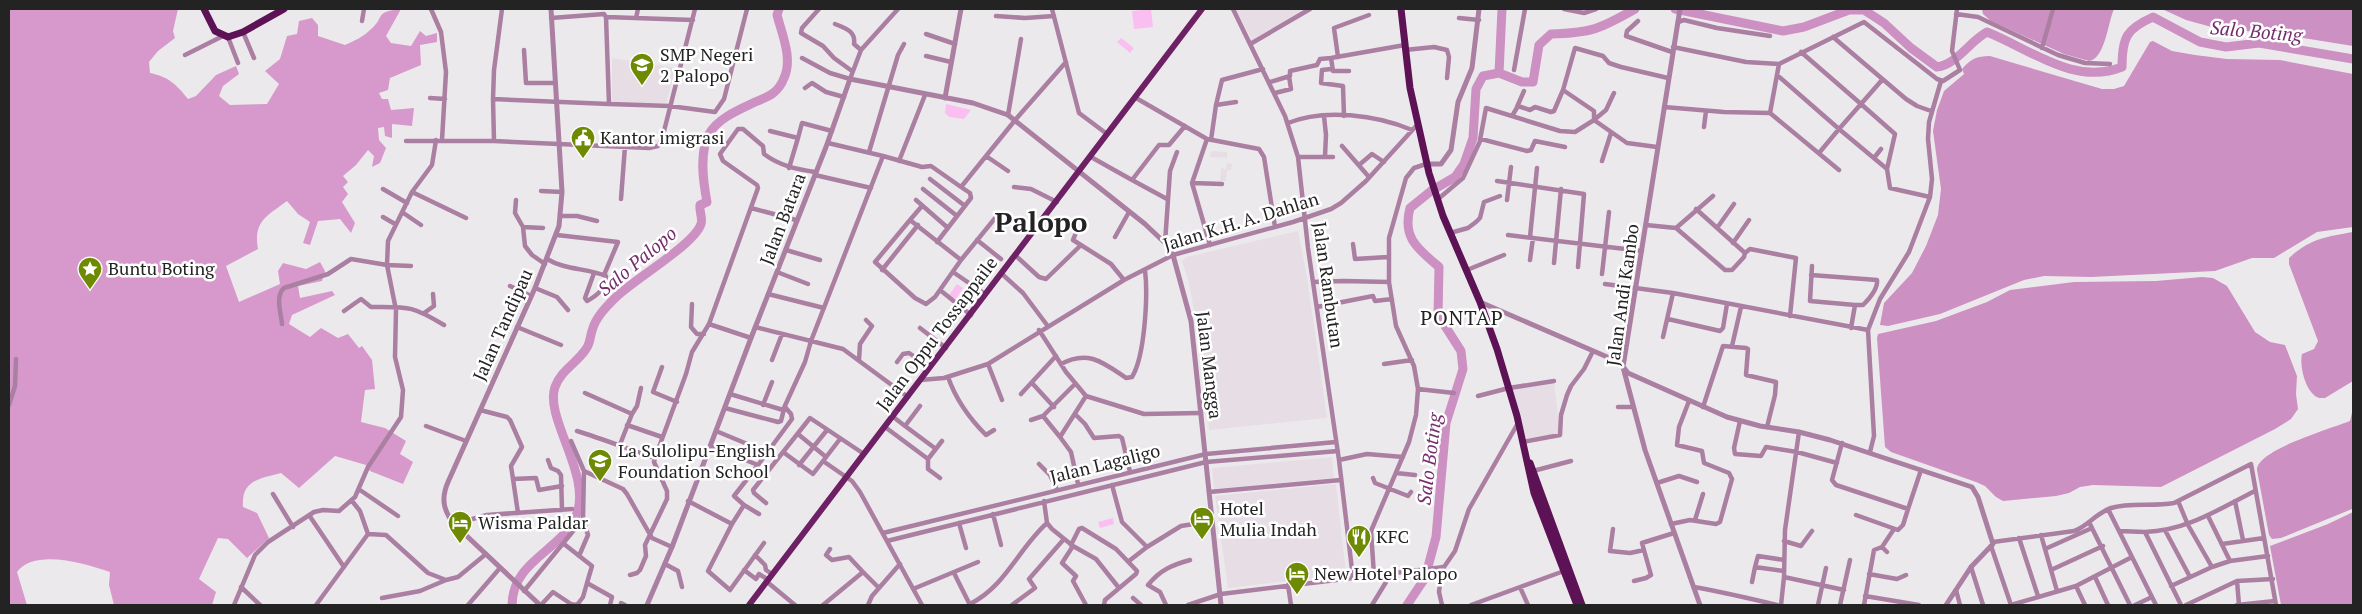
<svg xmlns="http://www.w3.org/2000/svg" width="2362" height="614" font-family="'PT Serif',serif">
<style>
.built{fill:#e7dde5}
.green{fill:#fbbef0}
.forest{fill:#d799cc}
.water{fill:#cd90c2}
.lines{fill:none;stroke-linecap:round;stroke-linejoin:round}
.river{stroke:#cd90c2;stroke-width:9}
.minor{stroke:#aa7fa2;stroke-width:4.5}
.tertiary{stroke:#aa7fa2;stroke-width:5}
.primary{stroke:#6d2164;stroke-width:6}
.trunk{stroke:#5e1256;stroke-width:7}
.labels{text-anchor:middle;stroke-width:5;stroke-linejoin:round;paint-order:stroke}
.poi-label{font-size:18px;fill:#242324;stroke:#fff;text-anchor:start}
.street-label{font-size:18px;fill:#242324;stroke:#fff}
.water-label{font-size:19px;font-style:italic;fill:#752d6c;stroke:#fff}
.quarter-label{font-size:20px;letter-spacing:1px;fill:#242324;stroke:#fff}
.town-label{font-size:28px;font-weight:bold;fill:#242324;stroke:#fff}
</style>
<rect width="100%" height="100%" fill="#ece9ec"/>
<path class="built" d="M1236,9H1315L1254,44Z
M612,58L676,68L666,103L612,104Z
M1211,151L1227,152V158L1210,157Z
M1227,163L1232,164L1231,170H1227L1226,181H1220L1221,168L1226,169Z
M1298,231L1307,277L1327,418L1209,430L1200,344L1189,283L1182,261L1187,257Z
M1554,381L1560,435L1524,441L1512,388Z
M1332,457L1334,478L1214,489L1212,468Z
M1336,484L1346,574L1228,588L1215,496Z"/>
<path class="green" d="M1151,9L1153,27L1134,29L1132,11Z
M1121,38L1134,48L1130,53L1117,42Z
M946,104L971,110L964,119L949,117L945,113Z
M957,284L963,288L956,299L949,295Z
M1113,518L1114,524L1100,528L1098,522Z"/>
<path class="forest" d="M9,9H178L173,31L175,38L158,51L149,62L150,73C169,77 176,84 188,99L196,96L216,75L236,66L239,74L223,86L219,96L230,105L267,104L279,84L265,71L280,59L287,36L297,34L299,21L312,18L318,25V36L345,45C354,41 363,37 370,30C386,17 373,12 401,9L386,36L391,43L411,46L420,31L426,36L437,33V42L420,45L421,65L390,78L388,90L379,93L382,99H388L391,110L414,108L412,126L392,124V138L385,136L384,127L378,128L379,140L386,148L380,163L372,167L374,156L368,150L356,165L343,176L348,182L343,187L348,194L342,202L355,223L351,233L340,219L318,221L310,245L303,243L310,222L298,214L287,201C267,216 253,221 258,249L226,266L239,302L280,284L278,271L283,263L306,269L320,262L325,271L322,281L298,286L300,298L332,291L335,295L292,315L289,324L310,337L321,328L338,338L348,334L359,348L362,346L372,360L375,389L365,390L361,422L385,428L406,441L400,454L413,462L403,484L370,471L366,465L335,456L299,488L281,473C259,479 241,480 243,507L257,513L269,538L247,558L228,539L218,538L199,579L216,592L212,605H114L109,585L110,572C86,564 35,548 17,572L27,605H9Z"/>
<path class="water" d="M1982,9H2114C2108,22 2105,59 2089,61L2064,54L1991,21L1983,14Z
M2162,9H2353V46L2272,33L2219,29L2186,20Z
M2153,41L2172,51L2195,55L2227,59L2280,60L2353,74V227L2317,232L2274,258H2252L2215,271L2091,277L2044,276L2024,280L1940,314L1888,326L1880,325L1884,303L1912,273L1926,246L1938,215L1941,189L1933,131L1937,110L1944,91L1964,74L1962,69C1971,59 1976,56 1990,56L2102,89H2114L2124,86L2150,42Z
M2353,232V381L2325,398H2319C2306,394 2299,366 2302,354L2314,349L2318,341L2289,264V258C2311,238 2326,237 2353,232Z
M2202,277L2213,278L2227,286L2255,332L2270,342L2285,345L2297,376L2296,394L2298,409L2291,419L2275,429L2161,487L2093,485L2080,487L2069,493L2056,496L2003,501L1996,497L1985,486L1976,482L1891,452L1885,447L1877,338L1878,334L1936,321L1987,302L2010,290L2074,282L2156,281Z
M2353,408L2352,509L2281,538L2272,539L2269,535L2257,470C2256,450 2333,428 2350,421Z
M2353,512V605H2281L2270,546L2328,524Z"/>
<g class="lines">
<path class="river" d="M1675,9L1783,31L1804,27L1849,10H1864L1884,23L1911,48L1937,67C1956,65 1970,41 1987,32C2030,49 2074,86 2122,67C2122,38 2126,29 2153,17L2200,42L2226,47L2259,43L2353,59
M1499,73L1502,9
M512,605C513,560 560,552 576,516C593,476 544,418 555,387C561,370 577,363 586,349C590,344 590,337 592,331C595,318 606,307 615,298C634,279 694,245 701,224C703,218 699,211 700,205L707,202C703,181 699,153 709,134C717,119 738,110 753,103C767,97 778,94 784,78C793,59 782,34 777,15L779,9
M1407,605L1425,578L1436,537L1446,423L1463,369L1461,351L1438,315L1439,267C1418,249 1402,238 1410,208L1431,191L1455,177L1464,164L1473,138L1476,89L1483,76L1499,73L1522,82H1533L1539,45L1551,34C1591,33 1600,29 1635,9"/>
<path class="minor" d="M431,9L441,32L446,72L442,140
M819,9L802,28L801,33L823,46L834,58L852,71
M1052,9L1079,113L1107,134
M1233,9L1285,116L1298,157L1308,248L1339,460L1353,578
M1564,9L1584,13L1596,9
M1956,14L1978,17L2058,55L2085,63L2110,64
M996,16L1025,18L1054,16
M606,17L609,104L493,99L494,141L649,148L658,146L662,139L695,9
M551,18L604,14L606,17L693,20
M636,18L638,9
M1459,18L1479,20
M362,21L364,9
M1638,21L1627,31L1626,36L1672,52
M1678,22L1684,20L1717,28L1770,36
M835,24C845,28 856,31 854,44L861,50
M243,32L254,58
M926,34L955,44
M228,37L238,63
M1833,37L1906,99L1917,106L1931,111
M1252,43L1310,9
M1673,47L1746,62L1779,64
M2042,48L2053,9
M524,50L526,83H555
M1405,50L1434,47L1447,50L1449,57L1447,78
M185,55L223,36
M926,56L951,62
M1338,57L1334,28L1369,15
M802,58L830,73L850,79L861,50L898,9
M1331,69L1322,70L1321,83L1343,86L1344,116
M1514,70L1525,9
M1349,71H1333L1331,58L1405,45
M1777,75L1839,129L1861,104L1801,52
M1882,80L1861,104L1895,134L1887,169
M1270,82L1290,76V71L1317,65L1320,59L1331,58
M805,88L812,83L826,92L844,97
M1563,90L1594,111V120L1606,110L1614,93
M1275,93L1291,89L1289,76
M430,98L445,99
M1136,98L1207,139L1259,149L1264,157L1275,227
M493,99L494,70L502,9
M1236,102L1216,105L1222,80L1263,69
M609,104L670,106L715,112L724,99L747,9
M1517,107L1524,91
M1664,107L1724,112L1770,113L1779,64L1864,22L1937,79L1943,81L1960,70L1952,51L1957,9
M1770,113L1839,170
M1008,115L1021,39
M1324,116L1326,135L1325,156
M1512,116L1518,106L1530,110L1535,107L1551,112L1554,111L1563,90L1575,48L1603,56L1609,63L1621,67L1668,78
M1288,123C1324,108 1377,115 1412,130
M1704,127L1706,111
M770,131L798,138L789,168
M798,138L802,123L832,131
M1207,139L1192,183L1210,245
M1211,140L1216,105
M1480,140L1486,108L1560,131L1575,132L1594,120L1627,143L1657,147
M406,141H494
M1342,146L1369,177
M869,152L898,55L904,44
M1819,153L1839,129L1887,169L1890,188L1930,197
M883,156L922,167L931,166L961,187L1016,119L1066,62
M986,156L1008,171
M1091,157L1132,180L1159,145H1169L1185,126
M1298,157H1333
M1874,158L1881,149
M899,161L925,95
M1602,161L1611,133
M1359,165L1372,154L1384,162
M815,175L871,188
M930,179L965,206
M1132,180L1167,199
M1497,181L1584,194L1578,267
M1192,183L1222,184
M1014,187L1031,189L1057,202
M383,189L407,203
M923,189L957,216
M541,191L562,192
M412,192L466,218
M621,199L625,146
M516,200L515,213L523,227L525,246L532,255L545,264
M916,200L948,228
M1437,200L1463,178L1481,139L1527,151L1531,150L1535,141L1565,147
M1507,200L1511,167
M751,208L796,220
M402,212L421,225
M561,216H577L597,221
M383,217L395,224
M910,220L961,260L935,297L926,304L915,298L875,262Z
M910,220L922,206
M1646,225L1676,228L1725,270H1732L1744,257L1745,253L1696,209
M523,227L543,228
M1676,228L1713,196
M1717,228L1734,204
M1077,230L1073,240L1111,264L1124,280
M1450,233L1468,228L1476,222L1480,218L1484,202L1500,196
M557,235L618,242L604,275
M1508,235L1642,251
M1115,237L1129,212
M1530,237L1537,168
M977,240L1001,259
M937,242L971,198L970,193L961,187
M1165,243L1170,171L1177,152
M1733,243L1749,220
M1353,244L1355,259L1388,257
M786,250L820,260
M1745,253L1750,249L1796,258L1790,316
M1016,256L1039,277L1046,279L1081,245
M547,259C565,270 586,268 606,276C605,289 598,295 587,301L585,298L594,273
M961,260L996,217
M1530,260L1533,238
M1554,263L1561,189
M1812,266L1810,301L1855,305L1851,328
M882,270L918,225
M1467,270L1504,255
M777,272L808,284
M953,272L985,294
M1002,274L1023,293L1047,325
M1602,274L1609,212
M1811,275L1877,280C1878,288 1869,299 1863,305H1855
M1313,282L1344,281L1389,282
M1605,284L1673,293L1868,330L1874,436L1870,452
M510,286L531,296
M535,288L557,297L568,310
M940,290L971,315
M768,294L824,308
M692,304L691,327L697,334H704
M1317,307L1373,296L1375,301L1392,299
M344,311L361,299L371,307C408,307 411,305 444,325
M424,313L434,306L433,294
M1668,319L1720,331L1723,328L1727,304
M282,324C281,313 275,296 284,288L328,274L351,259L387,265L411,266
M709,324L751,338
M517,327L561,345
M755,327L843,349L908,397
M920,328L946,348
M1039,330L1066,372L1086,396L1144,414L1201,413
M1868,330L1880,299L1909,252L1930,197L1932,179L1928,139L1929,122L1941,81
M1663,337L1673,293
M1732,346L1741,307
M772,360L782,334
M859,360L860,344L872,326L866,320
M897,362L903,354L909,353L930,367
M988,364L1002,400
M1061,364C1088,349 1104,363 1126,378L1132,377C1145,356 1148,295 1145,270
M1384,364L1412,360
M662,367L653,392L677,402
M948,377C956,400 969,418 986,435L994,430
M920,380L944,378L988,364L1124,280L1173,255L1293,222L1331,209L1341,203L1366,181L1417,125
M1032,383L1054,407
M1418,389L1454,393
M585,393L632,414
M730,394L783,410L805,362L811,341L883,156L828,143
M1021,394L1056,356
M1478,396L1509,388L1554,381
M9,405L15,386L16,359
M763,405L772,382
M1618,407H1633
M1703,407L1723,346L1746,348L1748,349L1746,375L1776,382L1775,395L1767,427
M725,408L778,422L781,421L784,409
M480,410L507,417L510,420L522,447L511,466L513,479L536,478L539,490L562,486
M1076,415L1085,424L1094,438L1119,436L1122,438L1130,472
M892,416L905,426L920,406
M1043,416L1060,437
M1031,420L1043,416L1075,384
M1740,421L1734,448L1735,454L1761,456L1766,447L1797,452L1837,463
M627,425L662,437
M426,426L466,441
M905,426L936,449
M885,427L928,459L942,441
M577,431C603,439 628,449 655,458
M716,431L757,448
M798,434L826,457
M1523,442L1560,435L1561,415L1567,395L1571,386L1584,369L1593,351
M1842,443L1832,480L1836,485L1908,509L1921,470
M710,446L758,465L792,419L791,414L785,407
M619,447L632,414L637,406L641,388
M783,452L813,474L840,439
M928,459V469L940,478
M548,460L551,468L558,471L561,475L562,510
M1339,460L1367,454L1403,457
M823,461L852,481L860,492L922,605
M1039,464L1050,475L1057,490
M758,465L734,496L744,505L759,514
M799,465L827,430
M584,471L623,489L627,494L652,538L672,547
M1533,471L1571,461
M1396,473L1415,475
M1373,478L1375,483L1408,496L1411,492
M513,479L518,513
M1657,483L1679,476L1697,482
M1078,484L1071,452L1060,437L1086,396
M1112,485L1122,522L1147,547L1129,561
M360,490L398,516
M1209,492L1341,480
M273,494L293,527
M352,501L360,511L368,534
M688,501L732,524L708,571L730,590L764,543
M2178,501L2188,525L2212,567
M2235,501L2243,540
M766,503L754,493L753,490L810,418L864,454
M2108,509L2156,605
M993,514L1001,545
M309,515L344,567
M1856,515L1898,530L1903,525L1908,509
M2208,516L2230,561
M1695,520L1703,494
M2089,522L2130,605
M959,523L966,548
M1047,523L1052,529L1073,546
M454,524L487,515L572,509
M732,524L744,505
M1671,524L1690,520L1716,524L1720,522L1732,479L1729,473L1704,463L1702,451L1677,445L1679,427L1689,401
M1613,529L1610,551L1630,553L1644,550
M2119,531L2145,532
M2166,532L2190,577
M883,533L1206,454L1336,442
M2041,535L2057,591
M2019,538L2038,596
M887,541L1206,462L1338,451
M1784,541L1801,546L1812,531
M1993,542L2074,531C2088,526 2096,513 2111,508C2130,502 2153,507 2174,503L2251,464L2276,605
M564,544L592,566L587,583L612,597L610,605
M2222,544L2264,538
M1071,545L1079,529L1082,528L1116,549L1137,571L1136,574L1105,600L1104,605
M1991,546L2011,605
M1147,547L1181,526L1212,521
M1882,547L1894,529
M830,549L826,555L832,560L849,557L863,572
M2045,549L2092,528
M755,555L765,565L766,570L772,574
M579,556L588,535L583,519
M665,564L678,571L682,587
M1442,567L1439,592L1442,605
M1755,567L1758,556L1784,560
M1971,567L1983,605
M744,570L756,579L759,574L767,579
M2051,570L2103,546
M954,573L970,605
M1869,574L1897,579L1906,575
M630,575L637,573L640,570L646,556L645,545L667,499V491L654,462L655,458L686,374L692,352L709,324L758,188L757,185L723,161L720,154L738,129H743L763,146L764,154C780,166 796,169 815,172
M1374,575L1371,531L1409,442L1416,415L1418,389L1414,366L1396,326L1389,282V238L1406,178L1414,168L1426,164
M1784,577L1844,590
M2095,577L2108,605
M766,581L795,605
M1634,581L1646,578L1651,575L1642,543L1674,533
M2237,581L2239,605
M1752,582L1755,567L1784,571
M1288,585L1291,605
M2076,586L2085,605
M2171,586L2212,567L2230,561L2268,556
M241,587L260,605
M1520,587L1528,605
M1694,587C1722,592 1748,598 1777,605
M913,589L978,562
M1956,590L1960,605
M524,591L583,519L584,471L571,441
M1865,596L1919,605
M382,598L420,591L446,580
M1133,598L1141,605
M621,603L625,605
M570,604L577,605L583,597L587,583
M970,604C1006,586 1018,549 1047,523L1044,501
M234,605L255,555L268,542L314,512L323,510L339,511L355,497L368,467L401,417L403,390L395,357L396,310L387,265L388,241L412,192L432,165L436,140
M316,605L368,534L386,535L428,573L446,580L458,577L486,554
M468,605L500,568
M541,605L553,592L571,604
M823,605L863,572L879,588
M868,605L872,596L900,564
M1012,605L1035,588L1029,579L1064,539
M1086,605L1073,581L1076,576L1062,563L1073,546L1096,559L1119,588
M1166,605L1160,592L1148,585C1160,570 1172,565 1190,560
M1188,605L1221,594L1444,567L1455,551L1469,509L1518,423
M1372,605L1391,574
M1471,605L1564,571
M1781,605L1784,577L1785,530L1799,432
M1818,605L1826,568
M1840,605L1850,560
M1864,605L1874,550L1882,547L1887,552
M2011,605L2076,586L2132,557
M2135,605L2152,597
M2181,605L2145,532C2186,531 2219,509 2255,491
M2186,605L2237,581L2273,579
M2237,605L2275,601"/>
<path class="tertiary" d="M1680,9L1623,367L1645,450L1700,605
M945,98L961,9
M1426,164H1441L1451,150L1458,102L1472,68L1479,9
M1480,302L1605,356L1621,364L1628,373L1727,417L1760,426L1799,432L1830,440L1972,487L1978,497L1993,544L1971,567L1946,605
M540,605L454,524C443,510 441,498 448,482L535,288L559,226L562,192L551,9
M647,605L672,547L751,338L826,147L850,79L973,103L1008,115L1145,224L1165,243L1173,255L1191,321L1221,605"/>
<path class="primary" d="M749,605L1202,9"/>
<path class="trunk" d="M204,9L215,31L228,37L243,32L284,9
M1401,9L1410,88L1429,173L1443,216L1480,302L1497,349L1517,416L1534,493L1577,605
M1530,463L1582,605"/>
</g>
<defs>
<symbol id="school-pin" viewBox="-11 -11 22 30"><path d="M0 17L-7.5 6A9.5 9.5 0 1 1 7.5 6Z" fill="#6d8a02" stroke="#fff"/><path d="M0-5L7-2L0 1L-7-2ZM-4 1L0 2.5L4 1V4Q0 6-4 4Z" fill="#fff"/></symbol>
<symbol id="civic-pin" viewBox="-11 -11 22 30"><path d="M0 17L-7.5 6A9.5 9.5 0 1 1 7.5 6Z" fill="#6d8a02" stroke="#fff"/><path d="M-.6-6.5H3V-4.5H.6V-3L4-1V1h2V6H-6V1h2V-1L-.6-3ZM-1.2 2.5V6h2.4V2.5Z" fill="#fff"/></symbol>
<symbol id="sight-pin" viewBox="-11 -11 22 30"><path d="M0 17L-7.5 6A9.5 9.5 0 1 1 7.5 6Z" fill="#6d8a02" stroke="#fff"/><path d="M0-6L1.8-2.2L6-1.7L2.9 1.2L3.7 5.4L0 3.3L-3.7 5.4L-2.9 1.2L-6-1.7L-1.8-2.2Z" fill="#fff"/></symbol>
<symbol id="hotel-pin" viewBox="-11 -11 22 30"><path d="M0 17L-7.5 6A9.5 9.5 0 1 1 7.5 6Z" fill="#6d8a02" stroke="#fff"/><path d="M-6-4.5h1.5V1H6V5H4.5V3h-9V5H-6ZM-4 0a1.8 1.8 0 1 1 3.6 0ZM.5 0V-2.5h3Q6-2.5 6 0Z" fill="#fff"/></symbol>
<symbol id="restaurant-pin" viewBox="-11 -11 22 30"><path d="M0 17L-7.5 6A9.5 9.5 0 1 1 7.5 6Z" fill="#6d8a02" stroke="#fff"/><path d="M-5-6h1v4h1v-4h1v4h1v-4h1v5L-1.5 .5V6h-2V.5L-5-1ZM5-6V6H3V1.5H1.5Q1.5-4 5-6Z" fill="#fff"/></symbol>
</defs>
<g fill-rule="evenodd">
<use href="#school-pin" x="628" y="51" width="28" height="38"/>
<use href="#civic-pin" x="569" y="124" width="28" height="38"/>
<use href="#sight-pin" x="76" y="255" width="28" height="38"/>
<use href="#school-pin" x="586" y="447" width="28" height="38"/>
<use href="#hotel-pin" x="1188" y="505" width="28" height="38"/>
<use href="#hotel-pin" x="446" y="509" width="28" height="38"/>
<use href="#restaurant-pin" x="1345" y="523" width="28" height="38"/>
<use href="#hotel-pin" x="1283" y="560" width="28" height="38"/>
</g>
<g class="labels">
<g class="poi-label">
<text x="660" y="61">SMP Negeri<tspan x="660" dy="21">2 Palopo</tspan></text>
<text x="600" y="144">Kantor imigrasi</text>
<text x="108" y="275">Buntu Boting</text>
<text x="618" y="457">La Sulolipu-English<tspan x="618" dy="21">Foundation School</tspan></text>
<text x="1220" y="515">Hotel<tspan x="1220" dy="21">Mulia Indah</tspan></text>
<text x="478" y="529">Wisma Paldar</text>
<text x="1376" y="543">KFC</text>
<text x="1314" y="580">New Hotel Palopo</text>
</g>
<g class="street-label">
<text transform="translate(783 219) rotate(-69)" y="6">Jalan Batara</text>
<text transform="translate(1241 222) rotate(-17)" y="6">Jalan K.H. A. Dahlan</text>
<text transform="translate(1328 285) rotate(82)" y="6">Jalan Rambutan</text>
<text transform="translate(1623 295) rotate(-82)" y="6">Jalan Andi Kambo</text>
<text transform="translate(503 325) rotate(-66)" y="6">Jalan Tandipau</text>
<text transform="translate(937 334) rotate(-53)" y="6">Jalan Oppu Tossappaile</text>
<text transform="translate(1209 365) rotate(83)" y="6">Jalan Mangga</text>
<text transform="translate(1105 464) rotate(-14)" y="6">Jalan Lagaligo</text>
</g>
<g class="water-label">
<text transform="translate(2256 31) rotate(5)" y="7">Salo Boting</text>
<text transform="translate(637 261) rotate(-40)" y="7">Salo Palopo</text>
<text transform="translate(1429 459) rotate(-83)" y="7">Salo Boting</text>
</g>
<g class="quarter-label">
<text x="1462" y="325">PONTAP</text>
</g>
<g class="town-label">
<text x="1041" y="232">Palopo</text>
</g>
</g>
<rect width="2362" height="614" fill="none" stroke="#242324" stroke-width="20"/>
</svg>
